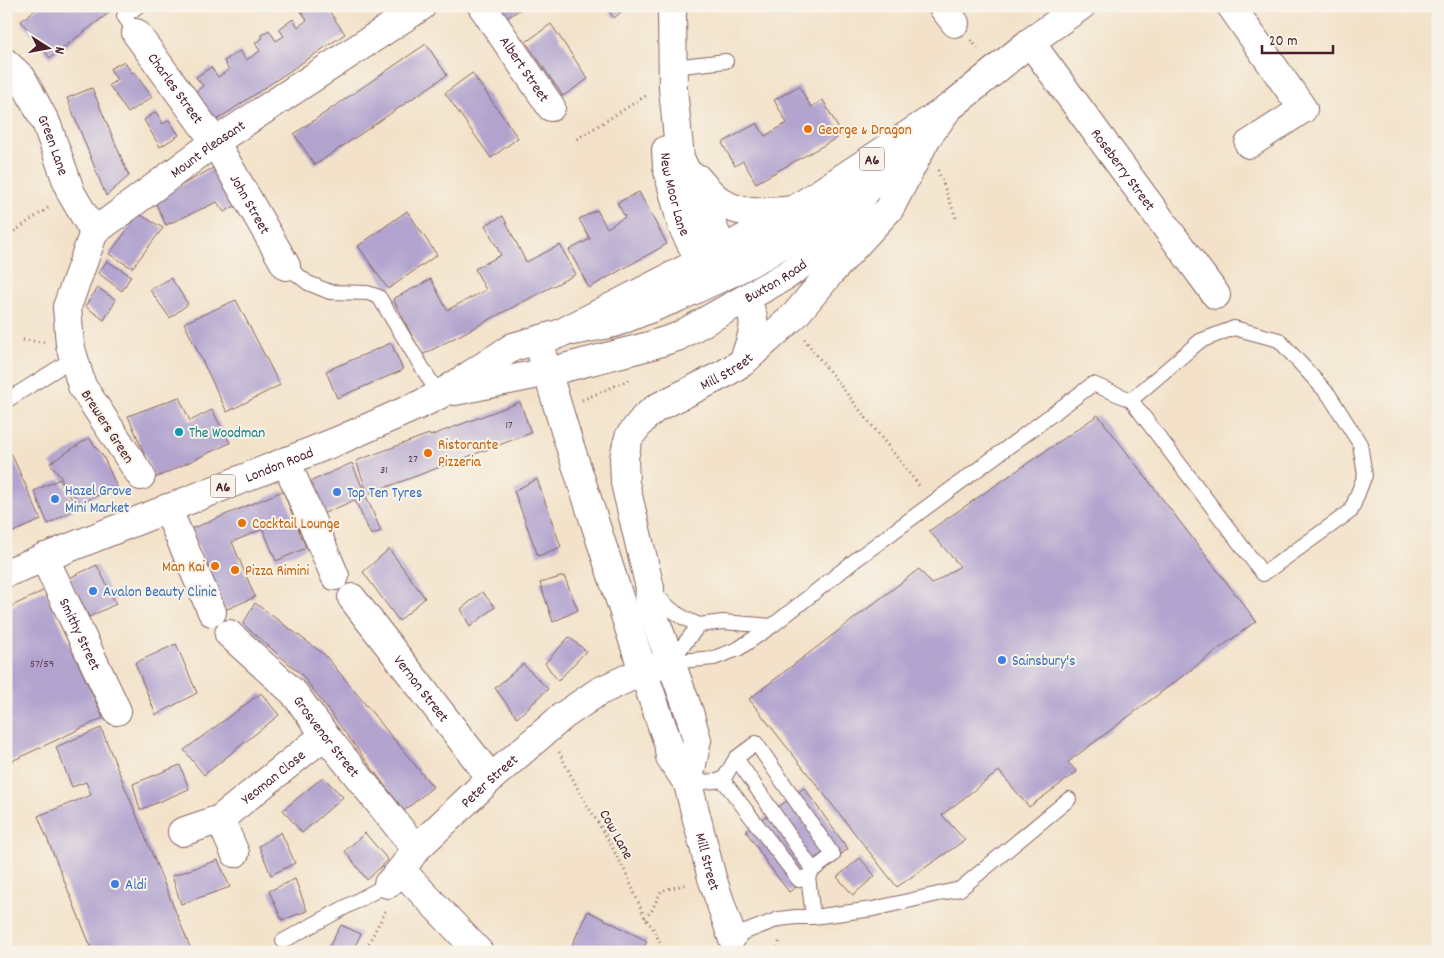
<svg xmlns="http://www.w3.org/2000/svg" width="1444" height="958" font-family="Dekko,sans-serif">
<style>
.building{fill:#b2a4cf}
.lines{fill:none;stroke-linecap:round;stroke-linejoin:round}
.lane-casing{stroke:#856362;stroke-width:16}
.street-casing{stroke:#856362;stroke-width:30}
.secondary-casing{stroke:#856362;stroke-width:30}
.highway-casing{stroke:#856362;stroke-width:30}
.path{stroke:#856362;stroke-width:3;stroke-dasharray:1 4;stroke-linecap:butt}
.lane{stroke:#fff;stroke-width:14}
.street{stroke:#fff;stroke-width:28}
.secondary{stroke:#fff;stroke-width:28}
.highway{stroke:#fff;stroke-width:28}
.food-dot{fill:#e8710a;stroke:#f7f3e8;stroke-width:2}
.culture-dot{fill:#0f9aa8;stroke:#f7f3e8;stroke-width:2}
.shop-dot{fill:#3f7fe0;stroke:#f7f3e8;stroke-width:2}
.labels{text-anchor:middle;stroke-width:4;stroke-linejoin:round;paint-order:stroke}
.number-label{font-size:12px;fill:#644054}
.shield{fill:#f7f3e8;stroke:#7e5f64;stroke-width:1}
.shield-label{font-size:14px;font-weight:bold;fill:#4a1f2b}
.street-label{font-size:15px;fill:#4a1f2b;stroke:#f7f3e8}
.food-label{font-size:15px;fill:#c56008;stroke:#f7f3e8;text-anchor:start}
.culture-label{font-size:15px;fill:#0d838f;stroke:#f7f3e8;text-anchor:start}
.shop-label{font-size:15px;fill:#366cbe;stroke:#f7f3e8;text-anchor:start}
</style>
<rect width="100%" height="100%" fill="#f7f3e8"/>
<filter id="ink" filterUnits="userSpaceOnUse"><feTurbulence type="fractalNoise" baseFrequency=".02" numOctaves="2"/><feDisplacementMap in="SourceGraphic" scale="10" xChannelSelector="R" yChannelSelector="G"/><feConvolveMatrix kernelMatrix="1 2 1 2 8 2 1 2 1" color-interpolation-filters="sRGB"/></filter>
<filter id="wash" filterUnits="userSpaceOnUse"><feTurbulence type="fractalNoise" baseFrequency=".0096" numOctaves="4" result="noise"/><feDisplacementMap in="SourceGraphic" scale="20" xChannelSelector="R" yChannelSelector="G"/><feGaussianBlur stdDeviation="1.12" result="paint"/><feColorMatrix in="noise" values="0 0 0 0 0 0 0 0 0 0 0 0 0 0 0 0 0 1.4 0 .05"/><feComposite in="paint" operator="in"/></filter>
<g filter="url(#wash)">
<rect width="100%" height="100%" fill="#f3e2c9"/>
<g id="blocks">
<path class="building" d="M40,6H105L110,12L50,58L21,21Z
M297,6H308L310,8L313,6H319L322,11L327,8L345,34L215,121L195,92L203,86L196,77L211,67L218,77L224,73L229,70L224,61L240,51L246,60L254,55L260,51L255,43L263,38L261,35L269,30L276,41L284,36L279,29L293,19L298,27L307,20Z
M494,6H525L504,20Z
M605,6H628L614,18Z
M551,24L588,79L563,96L526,42Z
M426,44L447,75L315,165L294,134Z
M124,61L132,73L134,72L152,97L128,113L109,85L117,80L110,69Z
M472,73L518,138L491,158L445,93Z
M799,86L811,107L823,100L842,135L756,183L743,161L735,166L722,143L757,123L765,136L787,123L774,100Z
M92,88L129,176L106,196L67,98Z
M156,112L163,124L169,120L179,135L160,147L144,120Z
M215,167L237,205L224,212L217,202L166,225L154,200Z
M639,192L667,244L589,288L569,250L590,239L579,219L597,210L607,228L625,217L617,203Z
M407,211L437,255L388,289L358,246Z
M139,214L163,228L132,268L109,254Z
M503,216L526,262L560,245L576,274L422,355L393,299L431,279L447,310L486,290L475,269L501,255L485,225Z
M107,261L131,276L122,291L98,273Z
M171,278L188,304L170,318L150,290Z
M98,288L116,300L104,320L85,306Z
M236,300L280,385L227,412L184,323Z
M391,343L403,370L337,398L326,371Z
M179,397L190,421L212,410L230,443L155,478L128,416Z
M520,402L531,433L368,494L356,461L429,434L430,436Z
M1098,415L1256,621L1068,762L1077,772L1029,807L999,771L942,815L965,840L897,887L749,699L919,569L932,584L960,566L929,531Z
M89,438L103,456L117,487L80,503L50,463Z
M11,453L41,520L6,535V455Z
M352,463L381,531L371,535L355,500L320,515L307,483Z
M60,479L77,508L48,524L34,491Z
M537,479L561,547L538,556L514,491Z
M283,491L306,548L276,561L263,529L232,542L255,597L225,610L191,529Z
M389,549L425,598L399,621L363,572Z
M97,565L116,604L89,617L69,578Z
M564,576L578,610L553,622L540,583Z
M45,590L103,718L12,761L6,748V609Z
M482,592L495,607L470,627L461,609Z
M255,603L325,655L433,787L404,811L302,675L243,624Z
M569,637L586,651L558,681L545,663Z
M176,644L197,693L156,715L135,663Z
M523,664L548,689L517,718L495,688Z
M261,693L279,715L204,775L184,750Z
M101,728L192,952H93L38,816L91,795L86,782L72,787L56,747Z
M180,765L189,789L140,810L133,784Z
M323,777L343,797L302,833L283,810Z
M804,788L848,849L789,892L767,863L746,831Z
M281,832L295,863L271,875L259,846Z
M365,833L388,860L367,880L345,851Z
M860,858L875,876L853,895L837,877Z
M218,860L230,887L181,904L172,876Z
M295,879L307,911L282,920L269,891Z
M588,911L647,941L642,952H577V950L571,947Z
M341,925L361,934L352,952H326Z"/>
</g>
</g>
<g filter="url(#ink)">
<use href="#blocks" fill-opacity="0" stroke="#856362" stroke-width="1"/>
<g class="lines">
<defs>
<path id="lane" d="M136,33L124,16L138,6
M673,67L726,61
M286,266L308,283L330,292L368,293L379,297L439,395
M6,401L74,358
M652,590C668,608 677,616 699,625
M670,662L714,658L738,649L772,626L858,558L1093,384L1131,400L1263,574L1351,511L1365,475L1360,444L1329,395L1279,340L1234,328L1200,341L1131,400
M670,662L699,625L723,622L772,626
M736,758L813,870
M723,780L736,758L756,743L833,855L813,870L808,876
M688,784L723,780L799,880L808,876L813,917
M732,937L779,919L796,917H813L873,909L960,889L1069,799
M283,941L388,884"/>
<g id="street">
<path id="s1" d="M482,6L551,107"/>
<path d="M942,6L955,23"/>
<path d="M1231,6L1303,109L1249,144"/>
<path id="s2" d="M136,33L215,142L286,266"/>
<path id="s3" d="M1030,42L1216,295"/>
<path id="s4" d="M6,63L22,78L47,125L71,193L94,232"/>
<path id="s5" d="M538,341L566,434L643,671L668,743L670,757L688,784L712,878L732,937"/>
<path d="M743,362C747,350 756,331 753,318C752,312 748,305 746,299"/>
<path d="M286,461L335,576"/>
<path id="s6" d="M141,476L82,386L70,345L67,307L94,232L215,142L422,6"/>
<path d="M167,508L212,612"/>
<path id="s7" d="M44,557L117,711"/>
<path id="s8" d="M352,598L491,778"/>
<path id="s9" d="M229,634L294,693L325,735L416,849"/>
<path id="s10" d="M688,784L697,740L689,712L649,603L650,588L625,483L624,458L626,448L629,437L644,418L656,408L724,374L743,362L796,314L831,272L890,208L926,139L948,109"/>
<path d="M220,819L235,853"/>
<path id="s11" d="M182,832L220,819L325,735"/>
<path d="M401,870L479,952"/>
<path id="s12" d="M388,884L401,870L416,849L491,778L563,716L598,692L643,671L659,666"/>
</g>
<g id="secondary">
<path d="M673,6L672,14L673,89L680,158L713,227L732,270"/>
<path id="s13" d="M666,150L667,167L682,226L700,261L724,269"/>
<path d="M697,178C704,186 711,195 720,201C741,217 770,212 794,210"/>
<path d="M573,331L614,323L679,297L733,272L770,252L865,192"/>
</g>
<g id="highway">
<path id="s14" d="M455,391L548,372L649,346L677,337L787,275L809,259L854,214L865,192L908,149"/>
<path id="s15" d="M6,573L340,440L421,404L439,395L513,347L559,334L723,250L794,210L950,107L1030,42L1081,6"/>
</g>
</defs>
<use href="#lane" class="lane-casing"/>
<use href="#street" class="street-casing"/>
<use href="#secondary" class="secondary-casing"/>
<use href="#highway" class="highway-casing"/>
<path class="path" d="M971,40L980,51
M577,139L647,95
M938,170L956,218
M6,237L51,206
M804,339L921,488
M23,340L44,342
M582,400L631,379
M559,752L581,795L605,834L626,873L645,918L655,931L661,946V952
M645,918L652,910L661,891L687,884
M364,952L387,908
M775,952L778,947L780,939"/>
<use href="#lane" class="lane"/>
<use href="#street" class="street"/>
<use href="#secondary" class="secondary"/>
<use href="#highway" class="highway"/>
</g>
</g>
<g class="food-dot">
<circle cx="808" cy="129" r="5"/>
<circle cx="428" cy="453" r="5"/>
<circle cx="242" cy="523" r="5"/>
<circle cx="215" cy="566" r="5"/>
<circle cx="235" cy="570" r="5"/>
</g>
<circle class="culture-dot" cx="179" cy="432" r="5"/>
<g class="shop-dot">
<circle cx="337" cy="492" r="5"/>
<circle cx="55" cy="499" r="5"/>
<circle cx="93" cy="591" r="5"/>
<circle cx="1002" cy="660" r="5"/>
<circle cx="115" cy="884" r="5"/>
</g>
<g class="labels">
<g class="number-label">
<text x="509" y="428">17</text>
<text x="413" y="462">27</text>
<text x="384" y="473">31</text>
<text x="42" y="667">57/59</text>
</g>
<g class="shield">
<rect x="859.5" y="147.5" width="25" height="23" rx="4"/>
<rect x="210.5" y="474.5" width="25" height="23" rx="4"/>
</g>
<g class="shield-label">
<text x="872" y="164">A6</text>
<text x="223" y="491">A6</text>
</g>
<g class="street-label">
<text dy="5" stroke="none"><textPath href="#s1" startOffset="76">Albert Street</textPath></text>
<text dy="5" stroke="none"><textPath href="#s2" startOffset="68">Charles Street</textPath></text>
<text dy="5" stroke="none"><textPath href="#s4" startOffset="96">Green Lane</textPath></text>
<text dy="5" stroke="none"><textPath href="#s6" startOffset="409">Mount Pleasant</textPath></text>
<text dy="5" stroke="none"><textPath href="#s3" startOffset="158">Roseberry Street</textPath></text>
<text dy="5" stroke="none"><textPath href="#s13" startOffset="45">New Moor Lane</textPath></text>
<text dy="5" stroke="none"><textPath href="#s2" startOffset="206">John Street</textPath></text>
<text dy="5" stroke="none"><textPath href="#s14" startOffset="342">Buxton Road</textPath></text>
<text dy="5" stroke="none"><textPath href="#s10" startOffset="479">Mill Street</textPath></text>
<text transform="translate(108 426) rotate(57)" y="5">Brewers Green</text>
<text dy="5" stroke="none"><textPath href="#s15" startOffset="294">London Road</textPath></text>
<text dy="5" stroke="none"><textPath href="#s7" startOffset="85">Smithy Street</textPath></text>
<text dy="5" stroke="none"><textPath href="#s8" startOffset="114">Vernon Street</textPath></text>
<text dy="5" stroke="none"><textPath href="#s9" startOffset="142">Grosvenor Street</textPath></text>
<text dy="5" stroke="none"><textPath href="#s11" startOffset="108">Yeoman Close</textPath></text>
<text dy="5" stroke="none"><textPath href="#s12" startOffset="145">Peter Street</textPath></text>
<text transform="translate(617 834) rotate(61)" y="5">Cow Lane</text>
<text dy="5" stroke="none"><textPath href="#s5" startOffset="549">Mill Street</textPath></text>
</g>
<g class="food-label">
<text x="818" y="134">George &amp; Dragon</text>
<text x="438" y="449">Ristorante<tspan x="438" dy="17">Pizzeria</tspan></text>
<text x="252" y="528">Cocktail Lounge</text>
<text x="205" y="571" text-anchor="end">Man Kai</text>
<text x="245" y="575">Pizza Rimini</text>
</g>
<g class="culture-label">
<text x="189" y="437">The Woodman</text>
</g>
<g class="shop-label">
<text x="65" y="495">Hazel Grove<tspan x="65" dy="17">Mini Market</tspan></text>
<text x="347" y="497">Top Ten Tyres</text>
<text x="103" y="596">Avalon Beauty Clinic</text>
<text x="1012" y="665">Sainsbury's</text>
<text x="125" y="889">Aldi</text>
</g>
</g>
<rect width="1444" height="958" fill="none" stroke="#f7f3e8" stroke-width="25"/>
<g transform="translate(48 48) rotate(101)" stroke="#f7f3e8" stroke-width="4" paint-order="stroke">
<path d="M0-4L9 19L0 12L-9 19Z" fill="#4a1f2b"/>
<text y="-8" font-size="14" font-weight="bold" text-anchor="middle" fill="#4a1f2b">N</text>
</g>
<path d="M1262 45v8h71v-8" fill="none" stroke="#4a1f2b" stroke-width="2.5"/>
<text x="1269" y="45" font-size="15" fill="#4a1f2b" stroke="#f7f3e8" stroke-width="4" paint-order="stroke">20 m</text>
</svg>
